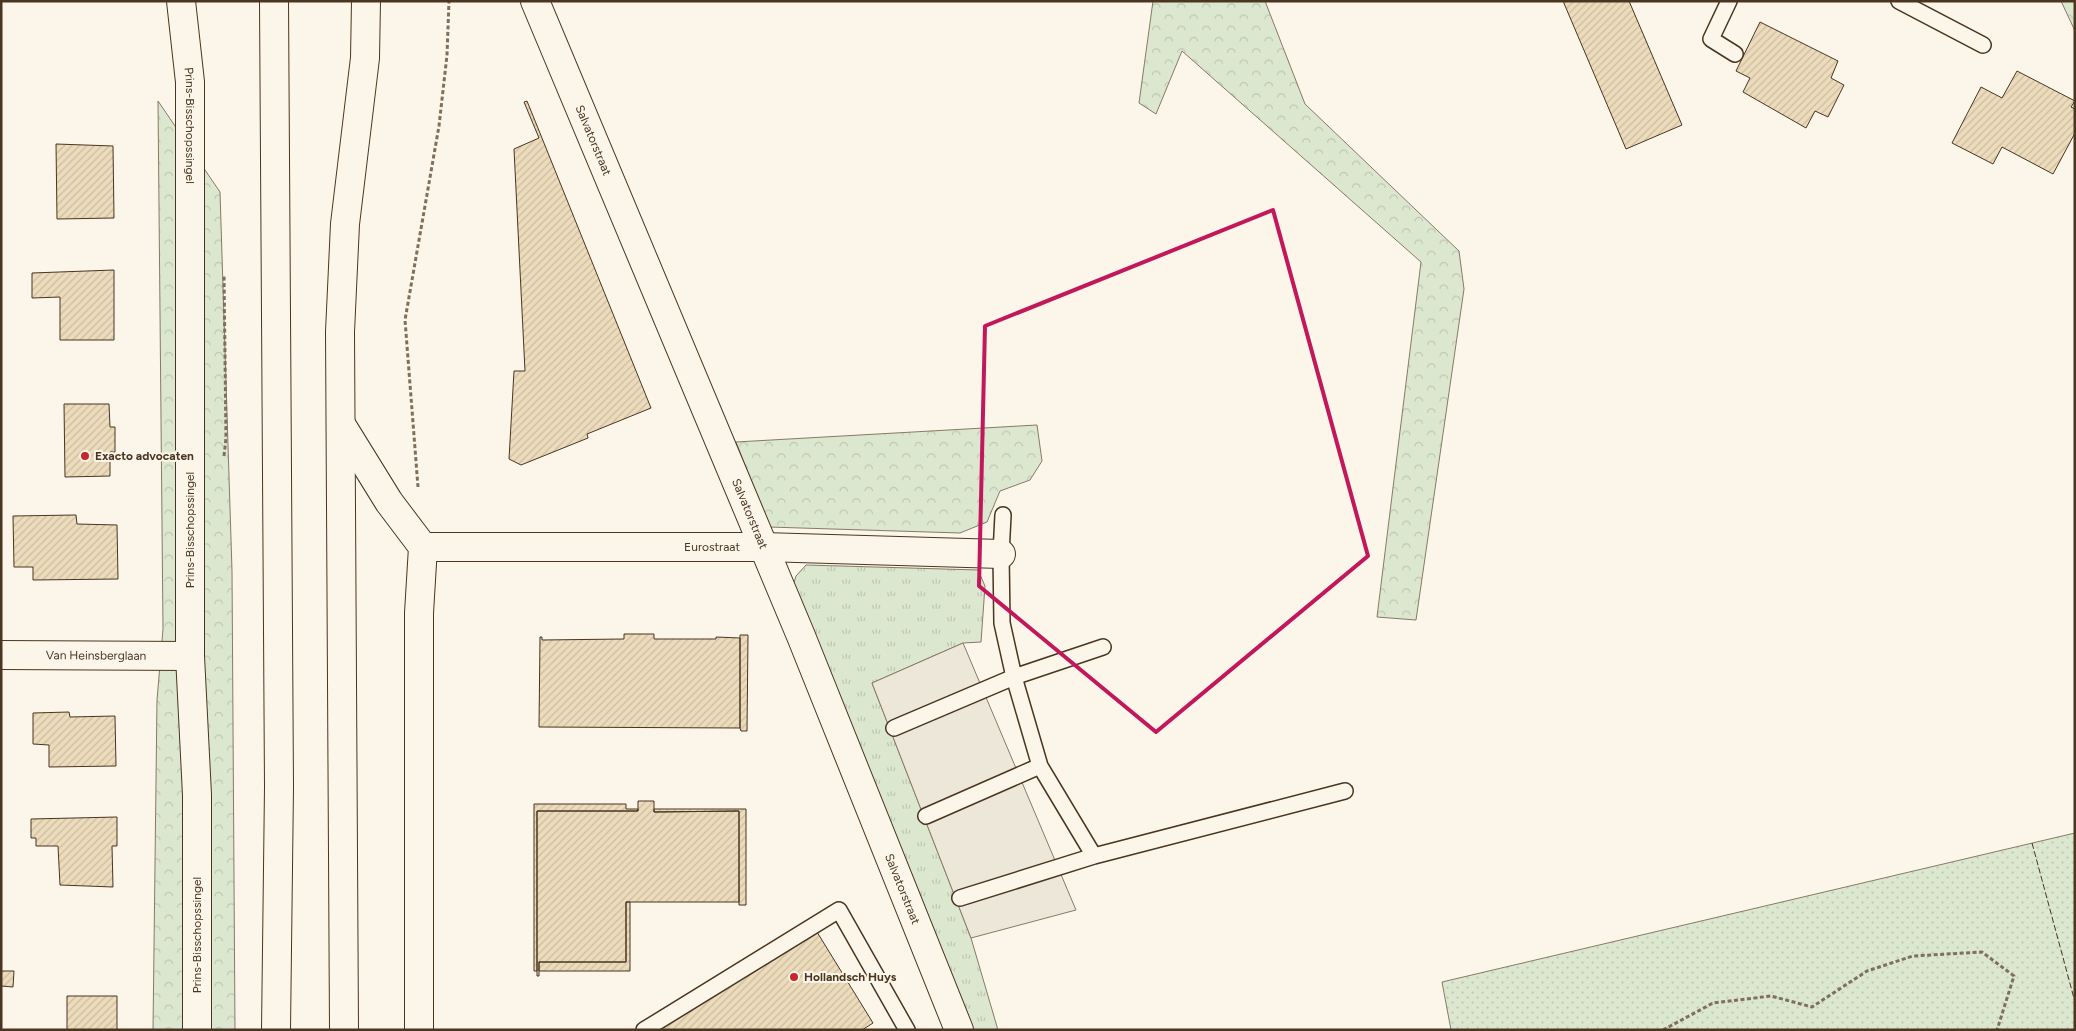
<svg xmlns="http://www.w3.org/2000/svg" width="2076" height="1031" font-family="Figtree,sans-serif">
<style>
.grass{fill:url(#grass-tufts);stroke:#887966}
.forest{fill:url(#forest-crowns);stroke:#887966}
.park{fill:url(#park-dots);stroke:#887966}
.parking{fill:#ede7d9;stroke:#887966}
.building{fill:url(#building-hatch);stroke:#4a3520}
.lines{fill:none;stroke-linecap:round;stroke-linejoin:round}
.lane-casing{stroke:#4a3520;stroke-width:18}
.street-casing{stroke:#4a3520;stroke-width:30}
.highway-casing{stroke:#4a3520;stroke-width:30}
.path{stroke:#7f6f5c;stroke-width:3;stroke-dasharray:4 2.5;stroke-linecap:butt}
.lane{stroke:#fbf6e9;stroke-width:15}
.street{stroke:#fbf6e9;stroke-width:28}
.highway{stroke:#fbf6e9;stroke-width:28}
.fence{stroke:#4a3520;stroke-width:1;stroke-dasharray:6 2.5;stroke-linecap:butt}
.marked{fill:none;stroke:#c2185b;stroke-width:4;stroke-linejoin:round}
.poi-dot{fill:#c62828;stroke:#fbf6e9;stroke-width:2}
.labels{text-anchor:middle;stroke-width:4;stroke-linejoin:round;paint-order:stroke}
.street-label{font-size:12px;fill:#4a3520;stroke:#fbf6e9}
.poi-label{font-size:12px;font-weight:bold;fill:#4a3520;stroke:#fbf6e9;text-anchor:start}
</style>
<defs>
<pattern id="grass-tufts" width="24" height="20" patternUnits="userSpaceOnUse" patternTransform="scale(1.25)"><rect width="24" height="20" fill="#dce7d0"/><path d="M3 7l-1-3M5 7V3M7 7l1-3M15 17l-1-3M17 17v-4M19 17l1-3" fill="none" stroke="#bec7b2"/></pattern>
<pattern id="forest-crowns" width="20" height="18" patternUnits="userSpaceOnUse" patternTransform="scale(1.25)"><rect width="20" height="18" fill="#dce7d0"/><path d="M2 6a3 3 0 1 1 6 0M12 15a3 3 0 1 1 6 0" fill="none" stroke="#bec7b2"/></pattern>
<pattern id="park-dots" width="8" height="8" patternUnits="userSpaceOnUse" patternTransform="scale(1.25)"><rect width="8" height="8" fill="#dce7d0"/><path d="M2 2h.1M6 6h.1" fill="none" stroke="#bec7b2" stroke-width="1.8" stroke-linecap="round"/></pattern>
<pattern id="building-hatch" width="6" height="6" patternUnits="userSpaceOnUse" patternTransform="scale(1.25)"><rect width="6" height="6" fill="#ecdcbc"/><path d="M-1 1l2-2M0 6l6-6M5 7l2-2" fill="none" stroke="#ccbda1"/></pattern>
</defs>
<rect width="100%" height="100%" fill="#fbf6e9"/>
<path class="grass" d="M806,565L978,570L985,586L981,642L963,643L872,683L971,938L998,1030H972L792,589L796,576Z"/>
<path class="forest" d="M1153,1H1265L1305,104L1459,251L1464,289L1416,620L1377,617L1421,262L1182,51L1156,114L1139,103Z
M2061,1H2075V31Z
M158,101L220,192L232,571L235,1030H153L157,700L163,629Z
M1037,425L1042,461L1030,480L1000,491L987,522L960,533L769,527L736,442Z"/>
<path class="park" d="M2075,833V1030H1451L1442,982Z"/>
<path class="parking" d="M963,643L1076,910L971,938L872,683Z"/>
<path class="building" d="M1563,1H1629L1682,125L1626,149Z
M1760,22L1838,61L1831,78L1844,85L1828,117L1815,111L1806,128L1743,92L1750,78L1736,71Z
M2017,71L2075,101L2071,107L2075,109V133L2053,174L2002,147L1993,164L1952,143L1981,87L2002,98Z
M527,101L651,408L587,434L588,438L521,465L509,459L514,371H525L514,149L539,138L524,102Z
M56,144L113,146L114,218L57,219Z
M114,270V340H60V297L32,298V273Z
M64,404H109L110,427H115V452H110V476L65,477Z
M76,515L77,524L117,525L118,579L33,580V567H14L13,516Z
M624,634H654V639H716V637L740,638V728L539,727L540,637H542V640L624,639Z
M740,635H748L747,731H741L740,728Z
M69,712L70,717L115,716L116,766L49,767V745L33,744V713Z
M638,801H654V812L739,811V902H626V962H539V976H537V811H638Z
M534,804H626V809H638V811H537V971H534Z
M654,809H746V905H739V811L654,812Z
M117,817V846H112L113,887L60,885L58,846H36V838H31V819Z
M626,902H630V971H539V962H626Z
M817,932L873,1023L862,1030H658Z
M1,971H14L13,987L1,986Z
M67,996H117V1030H67Z"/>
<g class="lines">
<defs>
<path id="lane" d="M1729,1L1711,39L1735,54
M1899,1L1983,45
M1003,515L1001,554L1002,623L1014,677L1040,766L1094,856
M894,728L1014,677L1103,647
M926,816L1040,766
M960,898L1094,856L1345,791
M644,1030L839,910L907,1030"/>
<g id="street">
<path id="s1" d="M181,1L190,82V656L197,795V1030"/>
<path id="s2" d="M535,1L801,636L959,1030"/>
<path d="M342,426L389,502L423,547L419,613V1030"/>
<path id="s3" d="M423,547H763L1001,554"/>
<path id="s4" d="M1,655L190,656"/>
</g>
<path id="highway" d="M274,1L279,787L276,1030
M344,1030L340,332L345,224L365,58L366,1"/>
</defs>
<use href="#lane" class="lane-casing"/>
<use href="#street" class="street-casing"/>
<use href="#highway" class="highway-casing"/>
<path class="path" d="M224,456L226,438L224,275
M418,487L405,320L439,126L447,55L449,1
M1663,1030L1713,1003L1771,996L1812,1007L1867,971L1913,956L1982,952L2014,976L1997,1030"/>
<use href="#lane" class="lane"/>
<use href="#street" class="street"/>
<use href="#highway" class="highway"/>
<path class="fence" d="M2032,843L2075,1002"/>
</g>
<path class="marked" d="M1273,210L1368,556L1156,732L979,586L985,326Z"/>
<g class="poi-dot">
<circle cx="85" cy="456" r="5"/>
<circle cx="794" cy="977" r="5"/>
</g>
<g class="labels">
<g class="street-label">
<text dy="4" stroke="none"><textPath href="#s1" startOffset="125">Prins-Bisschopssingel</textPath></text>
<text dy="4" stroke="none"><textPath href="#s2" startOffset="151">Salvatorstraat</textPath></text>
<text dy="4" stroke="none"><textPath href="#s2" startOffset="556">Salvatorstraat</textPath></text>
<text transform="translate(190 530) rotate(-90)" y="4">Prins-Bisschopssingel</text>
<text dy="4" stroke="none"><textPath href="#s3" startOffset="289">Eurostraat</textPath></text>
<text dy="4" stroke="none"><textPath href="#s4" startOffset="95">Van Heinsberglaan</textPath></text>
<text dy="4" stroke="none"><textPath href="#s2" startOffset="961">Salvatorstraat</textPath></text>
<text transform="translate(197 935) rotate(-90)" y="4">Prins-Bisschopssingel</text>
</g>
<g class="poi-label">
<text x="95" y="460">Exacto advocaten</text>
<text x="804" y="981">Hollandsch Huys</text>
</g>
</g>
<rect width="2076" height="1031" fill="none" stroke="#4a3520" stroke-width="5"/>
</svg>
